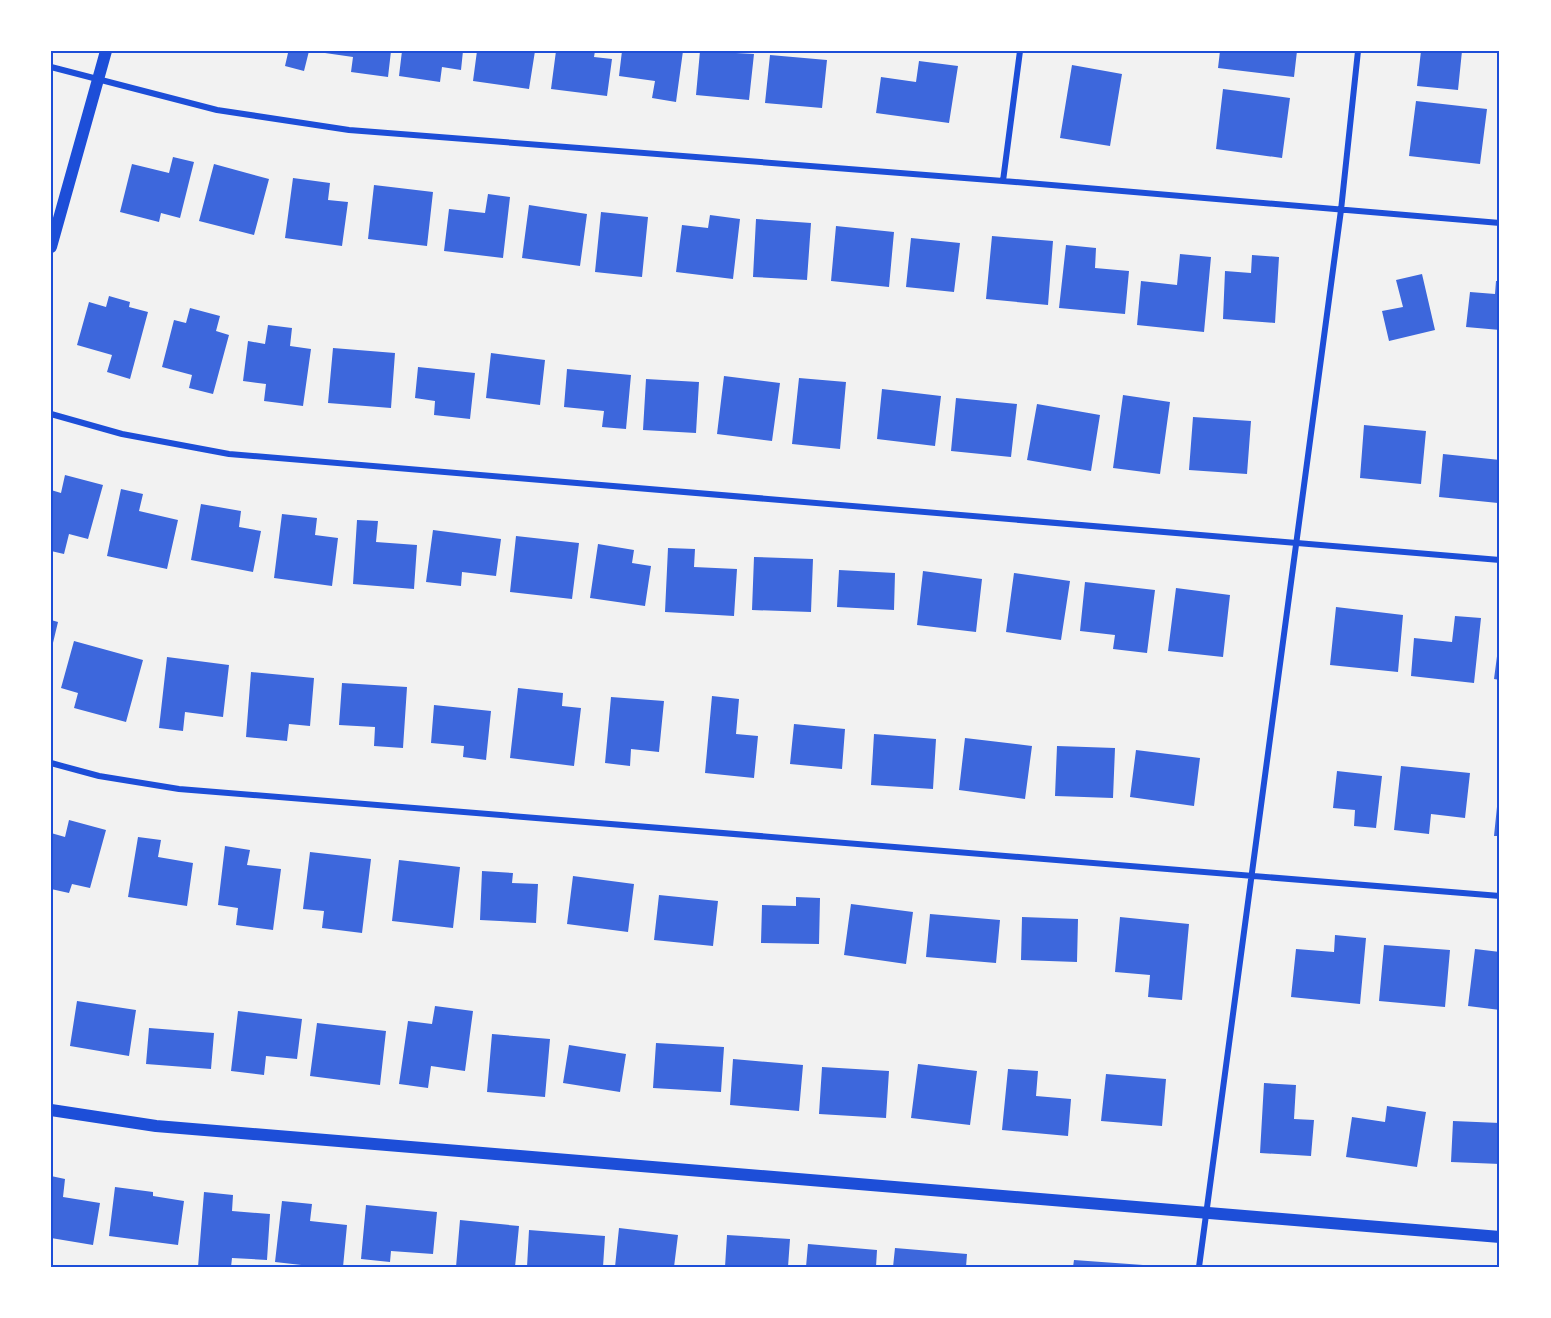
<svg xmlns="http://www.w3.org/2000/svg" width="1551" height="1318" font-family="'Exo 2',sans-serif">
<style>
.building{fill:#3d67dc}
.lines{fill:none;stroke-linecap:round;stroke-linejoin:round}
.minor{stroke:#1d4ed8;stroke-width:6}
.secondary{stroke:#1d4ed8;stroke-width:12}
.neatline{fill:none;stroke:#1d4ed8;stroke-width:2}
</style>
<rect width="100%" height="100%" fill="#f2f2f2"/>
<path class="building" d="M283,51H309L304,71L285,66L288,53Z
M326,51H391L388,77L351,72L353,57L325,53Z
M402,51H463L461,70L442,67L440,82L399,76Z
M477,51H535L529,89L473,81Z
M556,51H595L594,57L612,59L607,96L551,89Z
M622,51H683L676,102L652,98L655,81L619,76Z
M700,51L754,54L749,100L696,95Z
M1220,51H1297L1294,77L1218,68Z
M1421,51H1462L1458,90L1417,86Z
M770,55L827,60L822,108L765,103Z
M919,61L958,66L949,123L876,113L881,77L916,82Z
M1072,65L1122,74L1110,146L1060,138Z
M1223,89L1290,98L1282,158L1216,149Z
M1416,101L1487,109L1480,164L1409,156Z
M173,157L194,162L180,218L161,213L159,222L120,212L132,164L169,173Z
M214,164L269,179L254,235L199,221Z
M293,178L330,183L328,200L348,202L342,246L285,238Z
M374,185L433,192L427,246L368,239Z
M488,194L510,197L503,258L444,251L449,209L485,213Z
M529,205L587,214L580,266L522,258Z
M601,212L648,217L642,277L595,272Z
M710,215L740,219L733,279L676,272L682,225L708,228Z
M756,219L811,223L807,280L753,277Z
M836,226L894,232L889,287L831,281Z
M992,236L1053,241L1048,305L986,299Z
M911,238L960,243L954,292L906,287Z
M1066,245L1096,248L1095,268L1129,271L1125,314L1059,308Z
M1180,254L1211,257L1204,332L1137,325L1141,281L1177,285Z
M1252,255L1279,257L1275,323L1223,319L1225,271L1251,273Z
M1422,274L1435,330L1389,341L1382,311L1403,307L1396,280Z
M1496,281H1500V330L1466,327L1470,292L1495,294Z
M109,296L130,302L129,307L148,312L130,379L107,372L112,355L77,345L89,302L106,307Z
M190,308L220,316L216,331L229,335L213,394L189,388L192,375L162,367L174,320L186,323Z
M268,325L292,328L290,346L311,349L303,406L264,401L266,384L243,381L248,341L265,344Z
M333,348L395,353L391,408L328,403Z
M491,353L545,360L540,405L486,398Z
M418,367L475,373L470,419L434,415L435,401L415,398Z
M567,369L631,375L626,429L602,427L604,411L564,407Z
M724,376L780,383L772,441L717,434Z
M799,378L846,382L840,449L792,444Z
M646,379L699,382L696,433L643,430Z
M882,389L941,396L935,446L877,439Z
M1123,395L1170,402L1160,474L1113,468Z
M956,398L1017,404L1011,457L951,451Z
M1037,404L1100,415L1091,471L1027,460Z
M1193,417L1251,421L1247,474L1189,470Z
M1364,425L1426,431L1421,484L1360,478Z
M1443,454L1500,460L1498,503L1439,497Z
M65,475L103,485L88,539L69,534L64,554L51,551V490L61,493Z
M121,489L143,494L139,511L178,520L167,569L107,556Z
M201,504L241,511L239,527L261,531L253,572L191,560Z
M282,514L317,518L315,535L338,538L332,586L274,578Z
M357,520L378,521L376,542L417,545L414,589L353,584Z
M433,530L501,539L496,576L462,572L461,586L426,582Z
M516,536L579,543L572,599L510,592Z
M598,544L634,550L632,563L651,566L645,606L590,598Z
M668,548L695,549L694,567L737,569L734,616L665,612Z
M754,557L813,559L811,612L752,610Z
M839,570L895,573L894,610L837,607Z
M923,571L982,579L976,632L917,625Z
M1014,573L1070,581L1061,640L1006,632Z
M1085,582L1155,590L1147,653L1113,649L1115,635L1080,631Z
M1176,588L1230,595L1223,657L1168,651Z
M1336,607L1403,615L1398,672L1330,665Z
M1455,616L1481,618L1474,683L1411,676L1414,638L1452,642Z
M51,620L58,622L52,647H51Z
M74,641L143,660L126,722L74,708L78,693L61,688Z
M1499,641H1500V680L1494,679Z
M167,657L229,665L223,717L185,712L183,731L159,728Z
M251,672L314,678L310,726L289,724L287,741L246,737Z
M342,683L407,687L403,748L374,746L375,727L339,725Z
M518,688L563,693L562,706L581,708L574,766L510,758Z
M712,696L739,699L736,734L758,736L754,778L705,773Z
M611,697L664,701L659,752L631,749L630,766L605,763Z
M434,705L491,711L486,760L463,757L464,746L431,743Z
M794,724L845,729L842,769L790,764Z
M874,734L936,739L933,789L871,785Z
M965,738L1032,746L1025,799L959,790Z
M1057,746L1115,748L1113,798L1055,796Z
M1136,750L1200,758L1194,806L1130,797Z
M1401,766L1470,773L1465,818L1431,814L1429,834L1394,830Z
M1337,771L1382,776L1376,828L1354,826L1355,810L1333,808Z
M1498,797H1500V836H1494Z
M69,820L106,830L90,888L72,884L69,893L51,889V833L65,837Z
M138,837L161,840L158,857L193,863L187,906L128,897Z
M225,846L250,850L247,865L281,869L273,930L236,925L238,908L218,905Z
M310,852L371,859L362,933L322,928L324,911L303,909Z
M399,860L460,867L453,928L392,921Z
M482,871L513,873L512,883L538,884L536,923L480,920Z
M573,876L634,884L628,932L567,924Z
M659,895L718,901L713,946L654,940Z
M796,897L820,898L819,944L761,943L762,905L796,906Z
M851,904L913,912L906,964L844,955Z
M930,914L1000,920L996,963L926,957Z
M1022,917L1078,919L1077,962L1021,960Z
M1120,917L1189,924L1182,1000L1148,997L1150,975L1115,972Z
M1335,935L1366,938L1360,1004L1291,997L1296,949L1334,952Z
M1384,945L1450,950L1445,1007L1379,1001Z
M1475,949L1500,952V1010L1468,1006Z
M77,1001L136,1010L129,1056L70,1046Z
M435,1006L473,1011L465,1071L431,1066L428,1088L399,1084L408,1021L432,1024Z
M238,1011L302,1019L297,1059L266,1056L264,1075L231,1071Z
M317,1023L386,1031L380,1085L310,1076Z
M149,1028L214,1033L211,1069L146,1064Z
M492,1034L550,1039L545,1097L487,1092Z
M656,1043L724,1047L721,1092L653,1088Z
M569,1045L626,1054L620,1092L563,1083Z
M733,1059L803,1065L799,1111L730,1105Z
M918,1064L977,1071L970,1125L911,1118Z
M822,1067L889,1071L886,1118L819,1114Z
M1008,1069L1038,1071L1036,1096L1071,1099L1068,1136L1002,1130Z
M1106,1074L1166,1079L1162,1126L1101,1121Z
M1264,1083L1296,1085L1294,1119L1314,1120L1311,1156L1260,1153Z
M1387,1106L1426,1112L1417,1167L1346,1157L1352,1117L1385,1122Z
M1453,1121L1500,1123V1164L1451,1162Z
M51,1176L65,1179L63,1197L100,1203L93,1245L51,1238Z
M115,1187L153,1192V1196L184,1201L178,1245L109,1236Z
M204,1192L233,1195L232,1211L270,1214L267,1260L232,1258L231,1267H198Z
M282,1201L312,1204L310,1221L347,1225L343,1267H319L275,1262Z
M366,1205L437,1212L433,1254L391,1251L390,1262L361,1259Z
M460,1220L519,1226L515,1267H456Z
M619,1228L678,1235L674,1267H615Z
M529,1230L605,1236L603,1267H527Z
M727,1235L790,1239L788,1267H725Z
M808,1244L877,1250L876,1267H806Z
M895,1248L967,1254L966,1267H893Z
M1074,1260L1143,1265V1267H1073Z"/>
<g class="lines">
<path class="minor" d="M51,67L217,110L349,130L1003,181L1500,223
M1003,181L1020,51
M51,414L122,434L229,454L1500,560
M51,763L99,776L179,789L1500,896
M1199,1267L1341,210L1358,51"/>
<path class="secondary" d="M51,247L106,51
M51,1110L156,1126L1500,1237"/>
</g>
<rect width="1551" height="1318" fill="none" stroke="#ffffff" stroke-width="105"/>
<rect x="52" y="52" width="1446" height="1214" class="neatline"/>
</svg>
